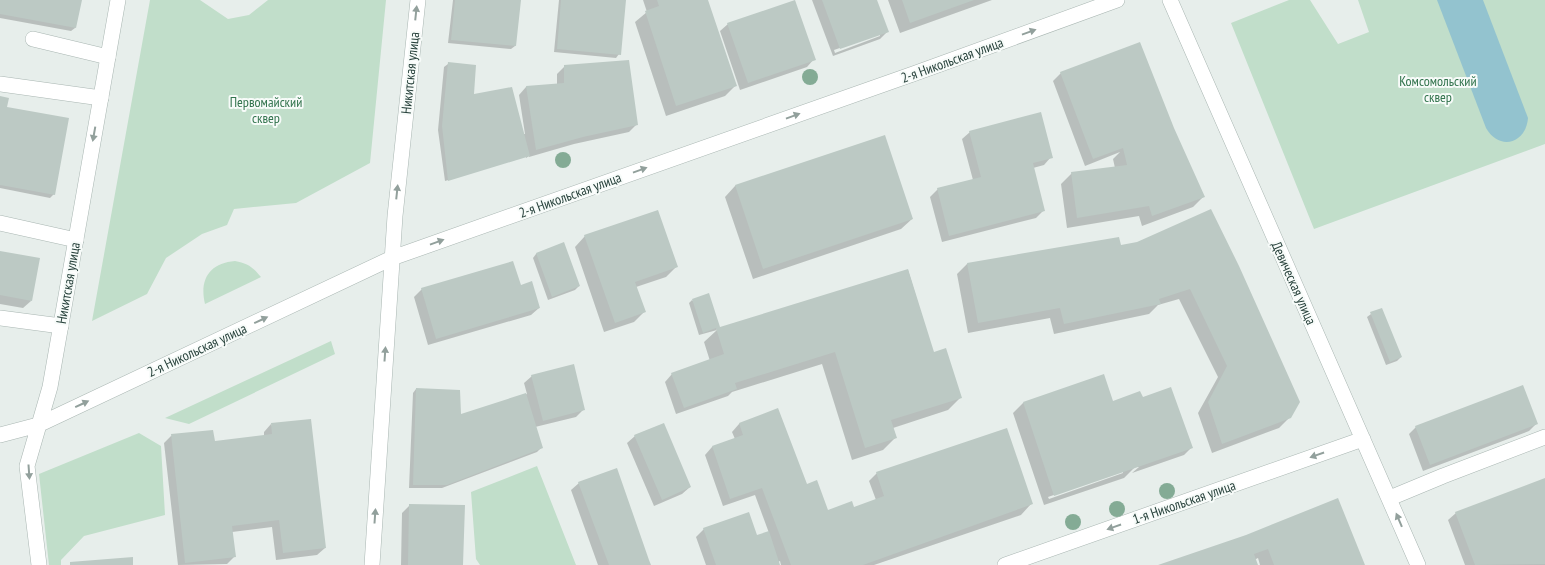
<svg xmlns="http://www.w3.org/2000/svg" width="1545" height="565" font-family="'PT Sans Narrow',sans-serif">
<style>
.green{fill:#c1deca}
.water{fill:#93c3cf}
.shadow{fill:#0003;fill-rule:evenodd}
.building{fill:#bcc9c4}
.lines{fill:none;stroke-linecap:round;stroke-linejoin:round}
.service-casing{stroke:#a9b6b2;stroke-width:16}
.pedestrian-casing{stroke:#a9b6b2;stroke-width:16}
.minor-casing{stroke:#a9b6b2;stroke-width:16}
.service{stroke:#fff;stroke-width:15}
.pedestrian{stroke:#fff;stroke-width:15}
.minor{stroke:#fff;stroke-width:15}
.tree{fill:#84ab95}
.oneway{fill:#92a09c}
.labels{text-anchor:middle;stroke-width:4;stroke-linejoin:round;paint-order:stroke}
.street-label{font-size:14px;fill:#26403a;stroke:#f7fbf9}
.park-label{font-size:14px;fill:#33744e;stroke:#f7fbf9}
</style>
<rect width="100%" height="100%" fill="#e7eeeb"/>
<path class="green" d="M150,0H200L228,19L249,15L268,0H386L370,163L296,203L234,209L227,225L202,234L166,258L147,294L92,321Z
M1289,0H1310L1338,44L1369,32L1358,0H1545V144L1314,229L1231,23Z
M235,261C247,263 253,267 261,277L205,304C199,279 210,263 235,261Z
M331,341L335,354L189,424L165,418Z
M139,433L161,446L165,515L84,536L61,560V565H49L39,474Z
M537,466L576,565H480L476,559L471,492Z"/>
<path class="water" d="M1437,0H1483L1528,118C1526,144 1499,151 1486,128Z"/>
<path class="shadow" d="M0,0H80L75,28L71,31L0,18Z
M453,0H520L515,46L511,49L448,43Z
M559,0H625L619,54L616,58L554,52Z
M643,0H706L735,86L725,96L666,116L635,22L647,12Z
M812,0H876L887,32L880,39L833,56ZM880,34V36L835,53L834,50Z
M888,0H992L900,33Z
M728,24L814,59L807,67L740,90L720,31Z
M448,64L472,96L523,134H525L519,95L526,87L557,85V74L565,66L637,124L629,132L574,144L529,157V156L526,158V156L445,181L438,130L444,67Z
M1061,73L1173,128L1203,197L1193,207L1142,226L1139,216L1067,228L1061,184L1072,173L1115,168L1113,159L1120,152L1085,166L1053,81Z
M0,98L54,194L50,198L0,188Z
M970,132L1051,157L1044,165L1033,168L1044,210L1036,218L942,242L930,197L938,189L973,180L962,139Z
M884,137L912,219L901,229L753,279L725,197L735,186Z
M1211,211L1290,417L1279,428L1212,453L1198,413L1218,377L1179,299L1158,305L1149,314L1054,334L1050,318L968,333L957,274L967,264L1137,244Z
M585,236L677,266L666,277L636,287L644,312L634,322L604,332L575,247Z
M563,244L579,286L575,290L548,300L533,258L536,254Z
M0,252L31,301L23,308L0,304Z
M908,270L933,353L960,398L948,410L893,428L896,437L883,450L852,460L822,364L732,392L728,396L676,414L665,382L672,374L710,361L704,342L717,330L699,335L689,303L692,300L719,327L716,330Z
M520,286L539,308L531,315L428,345L414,297L422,289Z
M1371,314L1401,357L1397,361L1386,365L1367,317Z
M532,376L584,409L576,417L535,427L541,448L537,452L442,488H409L413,393L416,389L459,416L527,394L524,383Z
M1142,398L1191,448L1184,455L1132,473L1139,467H1135L1124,478L1044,505L1013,413L1023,403H1112ZM1123,471V473L1049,499L1048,497Z
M778,410L806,485L827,512L853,508L876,500L869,481L877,473L1031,504L1021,515L874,565H781L780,561L778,562L779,565H706L696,537L704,529L756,536L769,533L755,495L723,506L705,455L712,447L735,439L732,432L739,424Z
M271,424L325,548L317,555L276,560L272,527L232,532L234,557L227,564L178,565L164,443L171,436L214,443L264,437V432Z
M1536,424L1529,431L1423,471L1409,434L1416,427Z
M635,436L690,487L682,494L654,506L627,443Z
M1545,479V565H1465L1448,520L1456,513Z
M579,483L649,565H598L571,490Z
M410,505L462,565H401L402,513Z
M1247,536L1364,565H1260L1258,558L1254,560L1256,565H1161Z"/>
<path class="building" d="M0,0H82L76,28L0,14Z
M455,0H521L516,46L451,40Z
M561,0H626L621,55L557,49Z
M657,0H708L737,86L676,106L645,11L659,6Z
M795,0L816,60L748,83L727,23Z
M822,0H877L889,32L840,49Z
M902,0H974L910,23Z
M1140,42L1174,128L1205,197L1152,216L1149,206L1077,218L1071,172L1127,165L1123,148L1093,159L1060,72Z
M629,60L638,125L583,137L536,150L526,86L564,83V65Z
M448,62L476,65L474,94L512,87L530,156L448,181L442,126Z
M0,96L9,98L7,107L69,118L55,195L0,185Z
M1041,112L1053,158L1033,163L1045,211L949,236L937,188L981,177L969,131Z
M885,135L913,219L763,269L735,185Z
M1211,209L1239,266L1300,402L1291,418L1222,444L1208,402L1227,366L1190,289L1159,299L1161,304L1064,324L1060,308L978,323L967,263L1119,237L1121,245L1137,242Z
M658,210L678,267L635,282L646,312L615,323L584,235Z
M564,242L580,286L552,297L536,253Z
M0,251L40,258L32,301L0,295Z
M513,261L521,285L532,281L540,308L436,339L421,288Z
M908,269L934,352L946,348L962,398L891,420L897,438L865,448L835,352L735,383L737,389L684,408L671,373L724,354L716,328L703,333L692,299L709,293L720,327Z
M1382,308L1402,357L1390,362L1370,312Z
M574,364L585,410L543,421L531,375Z
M1104,374L1113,401L1140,391L1143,397L1171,387L1193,448L1054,496L1023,402Z
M1523,385L1538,424L1430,465L1415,426Z
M416,388L460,390L461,414L526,393L543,448L447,485H413Z
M778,408L807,484L817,480L828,510L852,501L854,507L884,496L876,472L1007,428L1033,504L863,565H791L762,488L730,499L712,446L743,435L739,423Z
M311,419L326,548L283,553L279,520L232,526L236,557L185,563L171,434L213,430L215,441L272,434L271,423Z
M664,423L691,487L662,500L634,435Z
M617,468L649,560L651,565H609L578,482Z
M1545,478V564L1475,565L1455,512Z
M1338,498L1365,565H1274L1268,549L1254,554L1258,565H1158L1246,535Z
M409,504L465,505L463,565H408Z
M749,512L757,535L769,531L780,565H716L703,528Z
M133,557V565H70V562Z"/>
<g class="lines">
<defs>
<path id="service" d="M33,39L108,57
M0,84L101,98
M0,223L76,240
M0,318L61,326"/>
<path id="pedestrian" d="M1390,498L1443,476L1545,437"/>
<path id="minor" d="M1170,0L1418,565
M0,435L38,425L392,258L913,74L1117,0
M39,565L27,466L50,387L118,0
M372,565L395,216L418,0
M1005,565L1363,439"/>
</defs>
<use href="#service" class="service-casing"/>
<use href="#pedestrian" class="pedestrian-casing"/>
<use href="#minor" class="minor-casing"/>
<use href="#service" class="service"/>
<use href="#pedestrian" class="pedestrian"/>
<use href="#minor" class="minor"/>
</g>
<g class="tree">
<circle cx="810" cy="77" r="8"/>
<circle cx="563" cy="160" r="8"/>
<circle cx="1167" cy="491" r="8"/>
<circle cx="1117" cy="509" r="8"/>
<circle cx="1073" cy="522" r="8"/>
</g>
<defs><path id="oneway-solid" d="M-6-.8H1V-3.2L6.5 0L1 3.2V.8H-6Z" transform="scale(1.25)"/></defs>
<g class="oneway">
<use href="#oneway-solid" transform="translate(416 13) rotate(-84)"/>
<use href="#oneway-solid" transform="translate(1029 32) rotate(-20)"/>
<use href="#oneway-solid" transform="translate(793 116) rotate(-20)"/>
<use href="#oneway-solid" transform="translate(94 134) rotate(100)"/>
<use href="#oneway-solid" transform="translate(640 170) rotate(-20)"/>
<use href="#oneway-solid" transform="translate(397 192) rotate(-84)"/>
<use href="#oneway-solid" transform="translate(437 242) rotate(-20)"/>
<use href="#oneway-solid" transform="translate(261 320) rotate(-25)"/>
<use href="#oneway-solid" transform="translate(385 354) rotate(-86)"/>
<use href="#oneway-solid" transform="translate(82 404) rotate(-25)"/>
<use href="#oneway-solid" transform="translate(1317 455) rotate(161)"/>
<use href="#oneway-solid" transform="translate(29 472) rotate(86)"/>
<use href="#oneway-solid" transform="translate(375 516) rotate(-86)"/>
<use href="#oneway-solid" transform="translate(1399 520) rotate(-113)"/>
<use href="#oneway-solid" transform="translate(1114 527) rotate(161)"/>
</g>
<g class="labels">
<g class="street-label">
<text transform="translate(952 60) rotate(-20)" y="5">2-я Никольская улица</text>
<text transform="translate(410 73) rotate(-84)" y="5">Никитская улица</text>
<text transform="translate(570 195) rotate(-20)" y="5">2-я Никольская улица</text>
<text transform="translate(68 283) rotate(-80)" y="5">Никитская улица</text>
<text transform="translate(1294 283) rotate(66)" y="5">Девическая улица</text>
<text transform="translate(197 350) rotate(-25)" y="5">2-я Никольская улица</text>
<text transform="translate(1184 502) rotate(-19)" y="5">1-я Никольская улица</text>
</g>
<g class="park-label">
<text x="1438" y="86">Комсомольский<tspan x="1438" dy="16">сквер</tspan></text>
<text x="266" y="107">Первомайский<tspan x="266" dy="16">сквер</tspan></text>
</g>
</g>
</svg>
